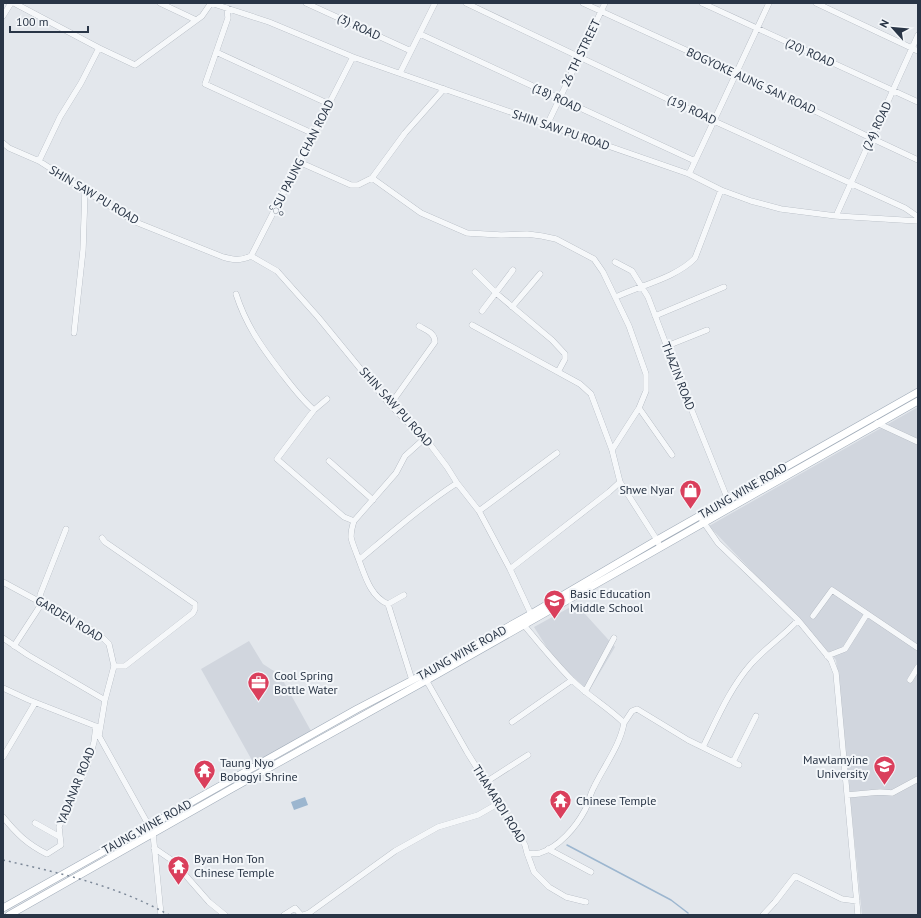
<svg xmlns="http://www.w3.org/2000/svg" width="921" height="918" font-family="'PT Sans',sans-serif">
<style>
.built{fill:#d1d6de}
.water{fill:#9cb6cf}
.lines{fill:none;stroke-linecap:round;stroke-linejoin:round}
.stream{stroke:#9cb6cf;stroke-width:1.5}
.minor-casing{stroke:#a7aeb7;stroke-width:6}
.major-casing{stroke:#a1acb9;stroke-width:8}
.minor{stroke:#f6f8fa;stroke-width:5.5}
.major{stroke:#fff;stroke-width:7}
.rail{stroke:#7b8797;stroke-width:1.5;stroke-dasharray:2 4;stroke-linecap:butt}
.labels{text-anchor:middle;stroke-width:4;stroke-linejoin:round;paint-order:stroke}
.street-label{font-size:12px;fill:#293546;stroke:#f3f6f9}
.poi-label{font-size:12px;fill:#293546;stroke:#f3f6f9;text-anchor:start}
</style>
<rect width="100%" height="100%" fill="#e3e7ec"/>
<path class="built" d="M918,407V915H862L836,660L709,526Z
M576,604L615,647L589,691L573,677L551,654L534,627Z
M249,641L263,664L280,675L311,731L254,764L201,669Z"/>
<path class="water" d="M305,797L308,805L294,810L291,802Z"/>
<g class="lines">
<path class="stream" d="M567,845L671,900L688,913"/>
<defs>
<path id="minor" d="M14,3L99,48L135,65L202,16L211,3
M160,3L196,20
M211,3L269,22L353,57L444,89L689,174L721,190L751,201L781,209L836,216L918,221
M306,3L411,51
M466,3L714,121L905,208L918,217
M583,3L736,73L871,138L918,160
M702,3L918,102
M816,3L918,51
M227,8L228,18L205,84L314,134
M3,16L11,3
M420,34L695,161
M216,52L329,104
M400,73L435,3
M547,125L605,3
M3,143L9,148L39,161L133,221L223,257C234,260 240,261 251,256L353,57
M39,161L60,117L81,83L99,48
M299,162L351,185H358L372,178L405,133L444,89
M689,174L769,3
M372,178L421,213L467,233L501,235L527,234L542,236L556,239L594,259L603,272L629,326L646,374V391L639,408L612,450
M836,216L918,35
M251,256L277,271L318,317L390,405L429,443L447,467L457,483L479,511L510,569L531,614
M615,262L632,271L648,297L682,386L728,500
M475,272L496,293L552,340L565,354V359L558,372
M236,294C246,325 261,346 280,371C291,385 301,399 314,410
M616,297C641,285 676,278 695,258L721,190
M512,307L540,274
M482,311L513,270
M655,316L724,287
M472,325L580,384L591,394L612,450L620,482L657,540L660,547
M74,333L83,250L85,190
M667,346L707,330
M327,399L314,410L277,459L344,517L354,521
M390,405L435,342C435,333 426,330 419,326
M639,408L672,455
M877,423L918,442
M329,461L373,500
M479,511L557,453
M702,520L718,543L798,620L831,660L836,673L858,915
M102,538L105,542L195,604V609L193,613L125,666H114
M359,560C390,534 423,505 457,483
M510,569L609,492L620,482
M3,582L99,634L109,644L114,666L105,700L99,736L153,833L161,915
M404,595L388,604C369,596 364,572 357,555C355,549 352,543 351,537C351,531 352,527 354,521L396,473L405,456L425,438
M388,604L412,680
M813,616L832,590L918,648
M3,638L28,655L105,700
M14,646L42,603L40,595L66,529
M827,656L845,649L867,614
M425,678L467,752L525,845L527,853C531,854 536,854 540,853C559,847 576,827 585,810C589,802 590,794 594,787C604,766 620,746 624,723C608,707 588,696 572,680C555,663 539,643 523,624
M910,680L918,667
M3,688L29,700L98,727
M585,692L614,638
M512,722L572,680
M624,723L632,711L637,709L688,740L739,765
M703,747C717,719 730,688 751,664C765,648 784,636 798,620
M3,757L35,703
M733,762L756,716
M486,782L528,755
M847,795L880,792L892,793L918,779
M3,817C17,834 27,844 47,854L61,845L59,827L67,807L87,767L94,742L96,726
M35,823L60,837
M154,848L173,861L209,902L225,915
M548,849L591,872
M527,853L534,872L549,887L566,897L586,902
M284,915L295,908L301,915
M303,915L309,913L395,851L438,827L478,815L499,803
M763,915L775,902L795,876L842,899L857,901"/>
<path id="major" d="M3,908L357,709L422,675L531,614L657,540L918,392
M9,915L231,789L427,680L918,401"/>
</defs>
<use href="#minor" class="minor-casing"/>
<use href="#major" class="major-casing"/>
<use href="#minor" class="minor"/>
<use href="#major" class="major"/>
<path class="rail" d="M3,860C60,873 118,886 169,915"/>
</g>
<defs>
<symbol id="shop-pin" viewBox="-11 -11 22 30"><path d="M0 17L-7.5 6A9.5 9.5 0 1 1 7.5 6Z" fill="#da3f5c" stroke="#f3f6f9"/><path d="M-5-2.5h2.3a2.7 3.5 0 0 1 5.4 0H5L5.5 6h-11ZM-1.5-2.5h3a1.5 2.3 0 0 0-3 0Z" fill="#fff"/></symbol>
<symbol id="school-pin" viewBox="-11 -11 22 30"><path d="M0 17L-7.5 6A9.5 9.5 0 1 1 7.5 6Z" fill="#da3f5c" stroke="#f3f6f9"/><path d="M0-5L7-2L0 1L-7-2ZM-4 1L0 2.5L4 1V4Q0 6-4 4Z" fill="#fff"/></symbol>
<symbol id="office-pin" viewBox="-11 -11 22 30"><path d="M0 17L-7.5 6A9.5 9.5 0 1 1 7.5 6Z" fill="#da3f5c" stroke="#f3f6f9"/><path d="M-6-3h4V-5.5h4V-3h4V5H-6ZM-1-4.5V-3h2v-1.5ZM-6 0V1H6V0Z" fill="#fff"/></symbol>
<symbol id="university-pin" viewBox="-11 -11 22 30"><path d="M0 17L-7.5 6A9.5 9.5 0 1 1 7.5 6Z" fill="#da3f5c" stroke="#f3f6f9"/><path d="M0-5L7-2L0 1L-7-2ZM-4 1L0 2.5L4 1V4Q0 6-4 4Z" fill="#fff"/></symbol>
<symbol id="temple-pin" viewBox="-11 -11 22 30"><path d="M0 17L-7.5 6A9.5 9.5 0 1 1 7.5 6Z" fill="#da3f5c" stroke="#f3f6f9"/><path d="M0-6L5-2H3V0L6.5 2.5H4V6H1.5V3h-3V6H-4V2.5H-6.5L-3 0V-2H-5Z" fill="#fff"/></symbol>
</defs>
<g fill-rule="evenodd">
<use href="#shop-pin" x="678" y="478" width="25" height="34"/>
<use href="#school-pin" x="542" y="588" width="25" height="34"/>
<use href="#office-pin" x="246" y="670" width="25" height="34"/>
<use href="#university-pin" x="872" y="754" width="25" height="34"/>
<use href="#temple-pin" x="192" y="758" width="25" height="34"/>
<use href="#temple-pin" x="548" y="788" width="25" height="34"/>
<use href="#temple-pin" x="166" y="854" width="25" height="34"/>
</g>
<g class="labels">
<g class="street-label">
<text transform="translate(359 27) rotate(25)" y="4">(3) ROAD</text>
<text transform="translate(581 53) rotate(-64)" y="4">26 TH STREET</text>
<text transform="translate(810 53) rotate(24)" y="4">(20) ROAD</text>
<text transform="translate(751 81) rotate(25)" y="4">BOGYOKE AUNG SAN ROAD</text>
<text transform="translate(557 98) rotate(25)" y="4">(18) ROAD</text>
<text transform="translate(692 110) rotate(25)" y="4">(19) ROAD</text>
<text transform="translate(877 126) rotate(-65)" y="4">(24) ROAD</text>
<text transform="translate(561 130) rotate(19)" y="4">SHIN SAW PU ROAD</text>
<text transform="translate(302 157) rotate(-63)" y="4">်ွSU PAUNG CHAN ROAD</text>
<text transform="translate(94 195) rotate(31)" y="4">SHIN SAW PU ROAD</text>
<text transform="translate(678 376) rotate(69)" y="4">THAZIN ROAD</text>
<text transform="translate(396 407) rotate(48)" y="4">SHIN SAW PU ROAD</text>
<text transform="translate(743 491) rotate(-30)" y="4">TAUNG WINE ROAD</text>
<text transform="translate(69 619) rotate(31)" y="4">GARDEN ROAD</text>
<text transform="translate(462 653) rotate(-29)" y="4">TAUNG WINE ROAD</text>
<text transform="translate(76 786) rotate(-68)" y="4">YADANAR ROAD</text>
<text transform="translate(499 804) rotate(58)" y="4">THAMARDI ROAD</text>
<text transform="translate(147 827) rotate(-29)" y="4">TAUNG WINE ROAD</text>
</g>
<g class="poi-label">
<text x="674" y="494" text-anchor="end">Shwe Nyar</text>
<text x="570" y="598">Basic Education<tspan x="570" dy="14">Middle School</tspan></text>
<text x="274" y="680">Cool Spring<tspan x="274" dy="14">Bottle Water</tspan></text>
<text x="868" y="764" text-anchor="end">Mawlamyine<tspan x="868" dy="14">University</tspan></text>
<text x="220" y="767">Taung Nyo<tspan x="220" dy="14">Bobogyi Shrine</tspan></text>
<text x="576" y="805">Chinese Temple</text>
<text x="194" y="863">Byan Hon Ton<tspan x="194" dy="14">Chinese Temple</tspan></text>
</g>
</g>
<rect width="921" height="918" fill="none" stroke="#293546" stroke-width="8"/>
<g transform="translate(893 28) rotate(297)" stroke="#f3f6f9" stroke-width="3" paint-order="stroke">
<path d="M0-3L7 15L0 10L-7 15Z" fill="#293546"/>
<text y="-6" font-size="11" font-weight="bold" text-anchor="middle" fill="#293546">N</text>
</g>
<path d="M10 26v6h78v-6" fill="none" stroke="#293546" stroke-width="2"/>
<text x="16" y="26" font-size="12" fill="#293546" stroke="#f3f6f9" stroke-width="3" paint-order="stroke">100 m</text>
</svg>
